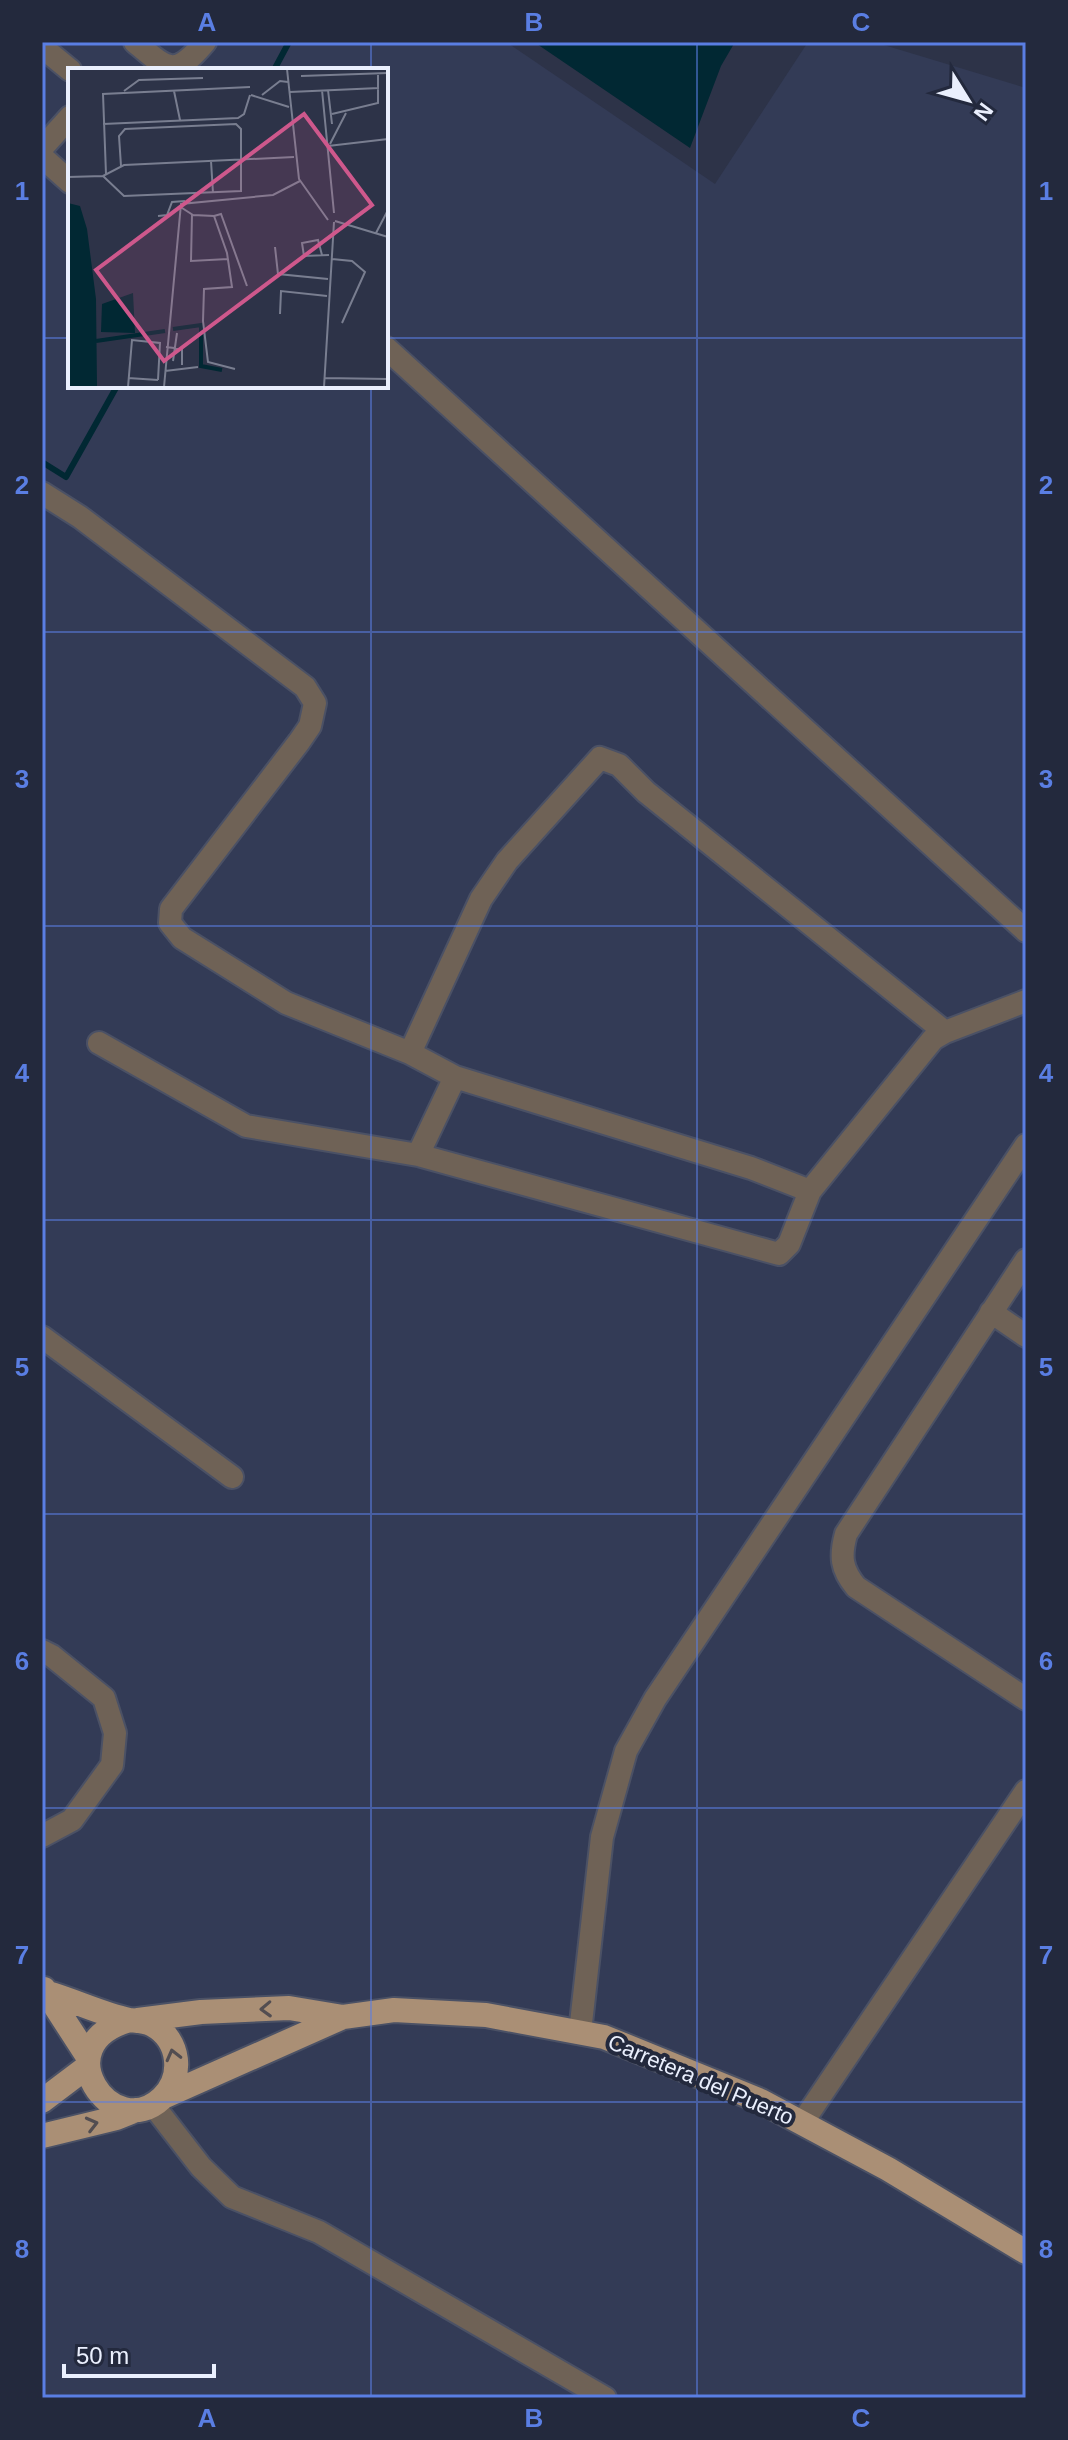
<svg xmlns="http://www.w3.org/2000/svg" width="1068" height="2440" font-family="Arial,sans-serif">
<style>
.built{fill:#333b56;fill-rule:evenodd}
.water{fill:#012833}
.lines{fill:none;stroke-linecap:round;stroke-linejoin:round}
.stream{stroke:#012833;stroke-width:6}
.minor-casing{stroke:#4b5165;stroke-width:26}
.major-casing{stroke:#4b5165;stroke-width:28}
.minor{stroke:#6f6256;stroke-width:22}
.major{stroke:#aa8f75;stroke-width:24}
.oneway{stroke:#524d51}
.grid{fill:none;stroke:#5a7ee3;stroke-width:2;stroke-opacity:0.55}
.labels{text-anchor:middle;stroke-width:8;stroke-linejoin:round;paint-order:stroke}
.street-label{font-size:22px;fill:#eaeffd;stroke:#23293d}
.inset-river{fill:none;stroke:#012833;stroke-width:4}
.inset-road{fill:none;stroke:#797e90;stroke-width:2}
.view{fill:#ce588c;fill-opacity:0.15;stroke:#ce588c;stroke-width:4}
.inset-edge{fill:none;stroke:#eaeffd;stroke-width:4}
.neatline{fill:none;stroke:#5a7ee3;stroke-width:3}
.grid-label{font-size:26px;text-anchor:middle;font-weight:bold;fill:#5a7ee3}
</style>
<rect width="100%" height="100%" fill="#2d3348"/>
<path class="built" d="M42,42H506L715,184L808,42H874L1026,88V2398H42ZM70,70H386V386H70Z"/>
<path class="water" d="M534,42H735L721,66L690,148Z"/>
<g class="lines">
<path class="stream" d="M274,70L289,42
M42,462L66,477L117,386"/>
<defs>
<path id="minor" d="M135,42C167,69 174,79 205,42
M42,47L70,70
M42,148L70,117
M42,157L70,182
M386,348L1026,931
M42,493L80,517L305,687L315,703L310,726L299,742L171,909L170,923L182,938L286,1003L410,1053L455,1077L751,1168L810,1191L933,1039L945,1032L1026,1001
M99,1043L246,1126L418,1155L779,1254L789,1244L810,1191
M410,1053L481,899L507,861L600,758L619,765L646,792L945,1032
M418,1155L455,1077
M1026,1260L846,1534C840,1556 841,1569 856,1587L1026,1699
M991,1312L1026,1336
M42,1337L232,1477
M42,1651L52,1656L104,1698L115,1733L112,1765L72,1820L42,1836
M580,2032L602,1837L626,1751L655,1699L1026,1145
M153,2105L201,2167L232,2197L319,2232L605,2398
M802,2123L1026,1791"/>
<path id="major" d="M44,1989L88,2057
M48,1993C75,2001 102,2014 129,2020C137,2021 146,2021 153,2025C180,2040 184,2077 162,2098C113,2145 42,2044 130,2020
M138,2020L201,2012L289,2008L343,2017
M163,2097L343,2017L394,2010L486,2015L604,2037L761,2101L888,2169L1026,2252
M42,2101L87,2067
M42,2136L116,2118L136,2110"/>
</defs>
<use href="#minor" class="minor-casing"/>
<use href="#major" class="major-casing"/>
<use href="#minor" class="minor"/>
<use href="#major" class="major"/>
</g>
<defs><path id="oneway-chevron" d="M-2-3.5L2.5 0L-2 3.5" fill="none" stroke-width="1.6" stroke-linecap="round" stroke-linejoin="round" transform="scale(2)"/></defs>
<g class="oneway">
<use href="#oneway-chevron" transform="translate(266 2009) rotate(178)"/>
<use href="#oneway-chevron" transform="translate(173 2055) rotate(-104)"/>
<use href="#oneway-chevron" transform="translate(92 2124) rotate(-14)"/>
</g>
<path class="grid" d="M371,42V70M697,42V2398M42,338H70M386,338H1026M371,386V2398M42,632H1026M42,926H1026M42,1220H1026M42,1514H1026M42,1808H1026M42,2102H1026"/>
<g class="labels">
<g class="street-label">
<text transform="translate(701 2079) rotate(23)" y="8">Carretera del Puerto</text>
</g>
</g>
<g transform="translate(68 68)">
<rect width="320" height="320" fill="#2d3348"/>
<path d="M0,135L12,138L19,161L28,231L29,319H0ZM65,225L67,265L33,264L34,236Z" fill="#012833"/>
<path class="inset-river" d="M105,261L133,257V298L154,302M28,273L97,263"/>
<path class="inset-road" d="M219,1L231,111L260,152M233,8L320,5M254,22L266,145M260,22L264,56M56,23L71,12L135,10M106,23L112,52M222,24L311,20M183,27L221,39M194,27L212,13L220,14M264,46L310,35V7M35,56L170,50L176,46L182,27M262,76L278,45M260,78L320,71M143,93L145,125M38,106L35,26L182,19M35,108L56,128L173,123V61L168,56L57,61L51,68L53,98M0,109L35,108L56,97L226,89M111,138L125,147L146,148L159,185L164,219L136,221L135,253L140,294L167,301M124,146L123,193L160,191M90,148L99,147L104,134L117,133M146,148L153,146L179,218M267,153L320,169M308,165L320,142M207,179L210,206L260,211M254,187L250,172L234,175L236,188L261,187M264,191L284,193L297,204L274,255M212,246L213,223L259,228M98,279L114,281V297M105,293L109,265M97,303L130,299M60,310L90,312M256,310L320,311M60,319L64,272L92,275L90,312M96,319L113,136L205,127L232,113M256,319L266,154"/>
<path class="view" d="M236,46L304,137L96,293L28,202Z"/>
<rect width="320" height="320" class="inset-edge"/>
</g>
<rect width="1068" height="2440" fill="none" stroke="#23293d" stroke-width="88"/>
<g transform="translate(968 100) rotate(127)" stroke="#23293d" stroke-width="6" paint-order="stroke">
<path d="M0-6L14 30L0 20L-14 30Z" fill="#eaeffd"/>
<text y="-12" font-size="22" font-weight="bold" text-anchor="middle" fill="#eaeffd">N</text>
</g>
<path d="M64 2364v12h150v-12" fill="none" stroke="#eaeffd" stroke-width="4"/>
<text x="76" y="2364" font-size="24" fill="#eaeffd" stroke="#23293d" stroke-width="6" paint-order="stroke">50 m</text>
<rect x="44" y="44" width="980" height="2352" class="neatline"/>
<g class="grid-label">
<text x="207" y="31">A</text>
<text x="534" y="31">B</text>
<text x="861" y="31">C</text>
<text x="22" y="200">1</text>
<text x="1046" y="200">1</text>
<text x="22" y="494">2</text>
<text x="1046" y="494">2</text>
<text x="22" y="788">3</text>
<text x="1046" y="788">3</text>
<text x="22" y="1082">4</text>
<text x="1046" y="1082">4</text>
<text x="22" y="1376">5</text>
<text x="1046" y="1376">5</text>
<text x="22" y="1670">6</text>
<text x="1046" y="1670">6</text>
<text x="22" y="1964">7</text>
<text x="1046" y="1964">7</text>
<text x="22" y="2258">8</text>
<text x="1046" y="2258">8</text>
<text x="207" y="2427">A</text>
<text x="534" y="2427">B</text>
<text x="861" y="2427">C</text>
</g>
</svg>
